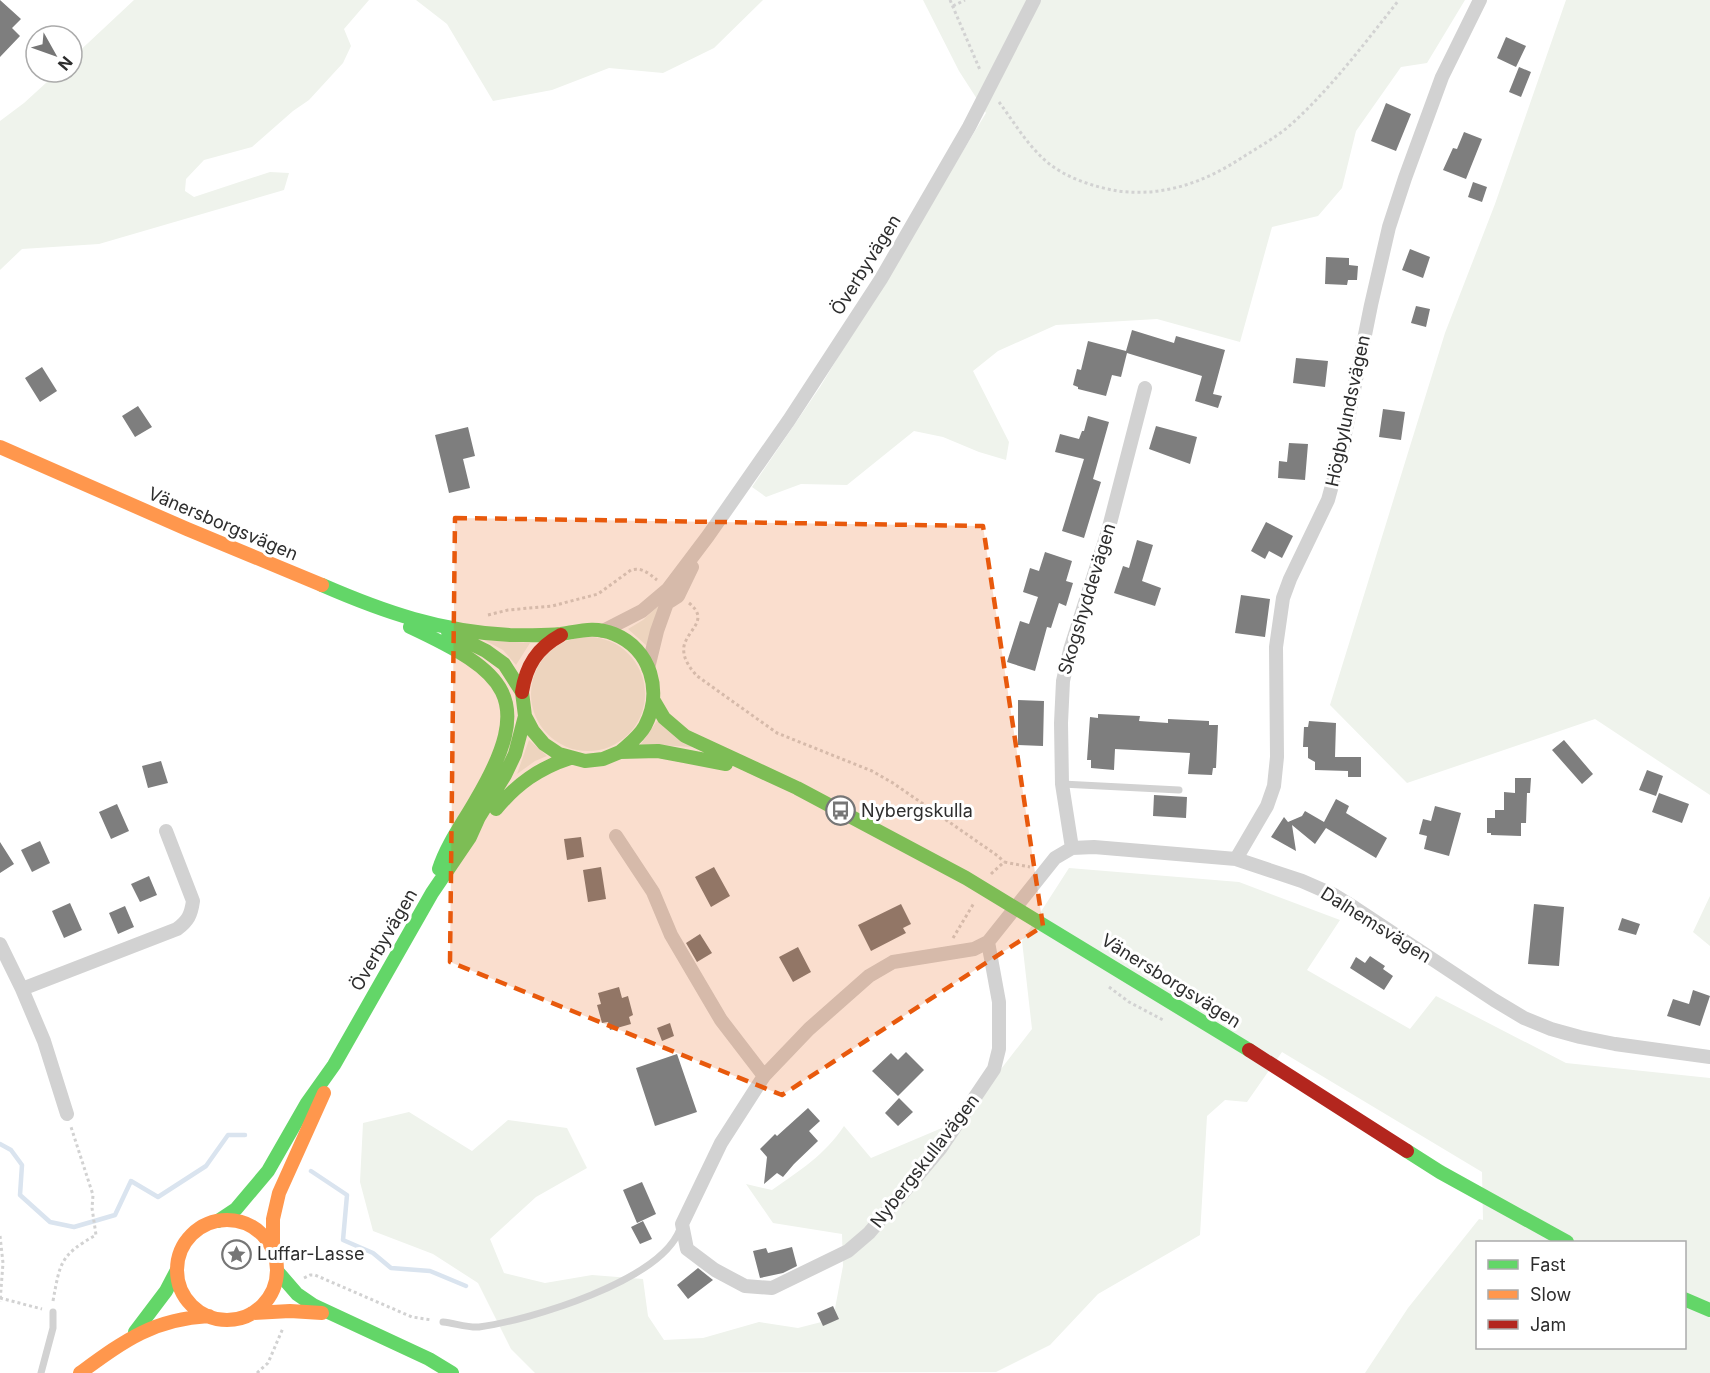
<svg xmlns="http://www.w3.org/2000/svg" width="1710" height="1373" font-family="Inter,sans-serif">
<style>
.green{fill:#eff3ec;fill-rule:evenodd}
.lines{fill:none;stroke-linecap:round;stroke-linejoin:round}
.stream{stroke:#dae4ef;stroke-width:4.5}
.building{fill:#7e7e7e}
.path{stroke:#d2d2d2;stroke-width:3;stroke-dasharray:3 3;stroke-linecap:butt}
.lane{stroke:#d2d2d2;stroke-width:7}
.street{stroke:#d2d2d2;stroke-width:14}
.fast{stroke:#63d668;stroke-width:14}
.slow{stroke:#ff974d;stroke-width:14}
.jam{stroke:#b3261e;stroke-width:14}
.marked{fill:#e8590c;fill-opacity:0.2;stroke:#e8590c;stroke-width:4.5;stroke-dasharray:12 8;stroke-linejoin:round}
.labels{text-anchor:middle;stroke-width:6;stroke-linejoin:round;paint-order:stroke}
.street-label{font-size:18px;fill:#2d2d2d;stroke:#fff}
.poi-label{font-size:18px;fill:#2d2d2d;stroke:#fff;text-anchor:start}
</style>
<rect width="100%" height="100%" fill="#fff"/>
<path class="green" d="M134,0H369L344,29L351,46L343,63L309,100L293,111L252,147L204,160L186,179L185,191L194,197L270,172L289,173L284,190L99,244L22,249L0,270V121L24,103L58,72H72V58Z
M416,0H763L714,48L663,73L609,68L552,90L493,101L447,24Z
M923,0H1465L1427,63L1401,67L1356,131L1342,188L1318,216L1272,227L1240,342L1157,319L1056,325L998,351L973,371L1009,442L1006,460L979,452L943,437L914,431L847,485L801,484L766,497L752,487L820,387L986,113L959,71Z
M1566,0H1710V795L1595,719L1407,783L1330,705L1445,333L1495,204Z
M666,599L647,646L628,629L643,620Z
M531 694a57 57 0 1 1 114 0a57 57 0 1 1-114 0Z
M484,640L530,643L516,665L503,650Z
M657,721L692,747L641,744Z
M529,740L547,756L535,761L517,774Z
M1069,868L1239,882L1340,920L1307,970L1410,1029L1436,996L1566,1063L1710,1078V1373H1365L1408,1308L1479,1219L1483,1220L1482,1172L1282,1052L1247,1102L1225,1100L1207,1116L1200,1235L1098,1294L1050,1345L996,1372L535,1373L511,1349L478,1283L433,1254L373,1231L360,1182L363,1123L409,1112L472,1151L508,1120L567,1128L587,1168L536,1197L490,1239L504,1273L545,1283L592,1275L643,1279L648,1316L664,1340L703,1338L759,1322L798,1328L833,1319L843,1266L842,1234L773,1223L746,1184L772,1190C799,1171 825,1155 844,1126L871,1158L949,1125L1001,1069L1032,1029L1022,941ZM1478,1242H1684V1348H1478Z
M1710,896V946L1693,932Z"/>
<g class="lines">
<path class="stream" d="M0,1144L11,1150L22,1165L20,1195L50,1222L74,1227L115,1215L131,1181L158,1197L206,1166L228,1135H245
M311,1171L347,1195L343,1240L373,1253L391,1268L430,1271L466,1286"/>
</g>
<path class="building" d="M0,0L21,19L12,28L20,36L0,57Z
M1506,37L1526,46L1516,67L1497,58Z
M1519,67L1531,72L1521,97L1509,92Z
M1386,103L1411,114L1396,151L1371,141Z
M1464,132L1482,139L1466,179L1443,170L1453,148L1457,149Z
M1473,182L1487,187L1482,202L1468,197Z
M1410,249L1430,257L1423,278L1402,270Z
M1326,257L1349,258V265L1358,266L1357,280H1348L1347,285L1325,284Z
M1416,306L1430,309L1426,327L1411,323Z
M1132,330L1174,343L1176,336L1225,350L1213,394L1222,396L1218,408L1195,401L1202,376L1127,353L1121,377L1112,375L1106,396L1078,389V387L1073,385L1077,369L1081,370L1088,341L1126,351Z
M1296,358L1328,361L1325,387L1293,383Z
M42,367L57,391L40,402L25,378Z
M138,406L152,427L135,437L122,416Z
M1383,409L1405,412L1401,440L1379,437Z
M1088,416L1109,422L1093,479L1101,482L1084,538L1062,531L1084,459L1055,452L1060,434L1079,439L1082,431H1084Z
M1156,426L1197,437L1190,464L1149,449Z
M468,427L475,456L463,459L470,488L449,493L435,435Z
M1289,443L1308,444L1305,480L1278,478L1279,461L1287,462Z
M1266,522L1293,536L1282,558L1269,551L1265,559L1251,551Z
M1137,540L1153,545L1142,581L1161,588L1155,606L1114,593L1123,566L1129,568Z
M1045,552L1072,561L1066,581L1073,583L1066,606L1059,603L1051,628L1047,627L1035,671L1007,662L1020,621L1029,624L1038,597L1023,592L1030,568L1039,571Z
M1241,595L1270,599L1265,637L1235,633Z
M1018,700L1044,701L1043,746L1018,745Z
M1098,714L1140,716L1139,721L1168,723V719L1209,721V725H1218L1216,768H1213L1212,775L1188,774L1190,753L1115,749L1114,770L1091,768V760H1087L1090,717L1098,718Z
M1309,721L1336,723L1335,757H1361V777H1348V771L1315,770V762L1308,758V747H1303L1304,727H1308Z
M1564,740L1593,774L1582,784L1552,750Z
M161,761L168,783L148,788L142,766Z
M1647,770L1663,776L1656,796L1639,790Z
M1515,778H1531L1530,793H1527L1526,823H1521V836L1491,835V833H1487V818H1495V810H1504V792L1515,793Z
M1659,793L1689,804L1682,823L1652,812Z
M1154,795L1187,797L1186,818L1153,816Z
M1336,799L1349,806L1346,813L1387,838L1376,858L1326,828L1315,844L1292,825L1296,851L1271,837L1284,817L1288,822L1302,816L1305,811L1324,822Z
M117,804L129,831L111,839L99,812Z
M1435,806L1461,813L1449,856L1424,849L1427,836L1419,834L1423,819L1431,821Z
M581,837L584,857L567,860L564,839Z
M40,841L50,863L32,872L21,850Z
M0,842L14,864L0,873Z
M601,867L606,899L588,902L583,870Z
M714,867L730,896L711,907L695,877Z
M149,876L157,895L140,902L131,884Z
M70,903L82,930L64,938L52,911Z
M901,904L911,924L903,928L906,933L871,951L858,925Z
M1534,904L1564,907L1559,966L1528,964Z
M125,906L134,927L118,934L109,913Z
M1622,918L1640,924L1636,935L1618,930Z
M700,934L712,953L697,962L686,943Z
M798,947L811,972L793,982L779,957Z
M1370,956L1385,966L1383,969L1393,976L1384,990L1350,968L1356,957L1365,963Z
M619,987L622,998L628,996L633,1015L629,1017L631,1024L610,1030L608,1022L602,1023L597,1005L601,1004L598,993Z
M1693,990L1710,996L1700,1026L1667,1016L1673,999L1689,1004Z
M670,1023L674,1036L662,1041L657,1028Z
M906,1052L924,1070L898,1096L872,1071L891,1053L898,1060Z
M677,1054L697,1112L655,1126L636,1068Z
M899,1098L913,1112L898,1126L885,1113Z
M808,1108L820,1121L809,1131L818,1141L794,1164L783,1177L777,1173L764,1184L767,1157L760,1149L775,1134L777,1136Z
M642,1182L656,1214L637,1223L623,1190Z
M643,1221L652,1239L640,1244L631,1227Z
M792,1247L797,1266L783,1273L760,1278L753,1251L766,1248L768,1253Z
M698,1268L713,1280L688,1299L677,1285Z
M833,1306L839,1319L823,1326L817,1313Z"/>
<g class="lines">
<path class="path" d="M950,0L980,70
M953,6L965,0
M999,102C1014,122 1027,145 1047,162C1066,178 1094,187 1118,191C1164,197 1205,182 1243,157C1262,145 1282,134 1298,118C1336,82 1367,40 1399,0
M689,603C710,620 688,629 684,646C682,658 690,668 697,676L777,733L872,771L893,783L998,856L1004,862
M488,615L508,610L552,606L598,594L631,570C642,567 648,573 657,580
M991,874L1004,862L1030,867
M953,938L974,903
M1109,987L1129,1002L1165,1021
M0,1236L3,1263L0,1302
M304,1278L310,1275H315L412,1317L432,1320
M0,1298L42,1309
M53,1301C60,1263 60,1255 96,1235L92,1208L93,1195L71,1127
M257,1373L268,1363L283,1328"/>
<path class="lane" d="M1062,784L1179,790
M443,1322C454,1323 468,1328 479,1327C530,1320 661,1281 680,1229
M41,1373L53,1328V1312"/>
<path class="street" d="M603,631L642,611L668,589L708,536L789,420L881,279L969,127L1034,0
M648,668L657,631L667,603L678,596L692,567
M616,836L653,892L671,935L721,1020L764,1076
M1072,848L1062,784L1061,723L1063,681L1070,650L1108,531L1145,388
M1236,859L1267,806L1274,786L1277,757L1276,647L1283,598L1290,579L1328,500L1342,449L1371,305L1389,227L1405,178L1442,77L1480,0
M988,942L999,1002V1049L994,1069L940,1149L869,1233L848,1251L772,1288L745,1286L715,1270L687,1249L682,1224L721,1143L764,1076L809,1029L869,976L893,962L974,949L988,942L1055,858L1072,848L1094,847L1236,859L1302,881L1334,895L1355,908L1494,1000L1524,1018L1551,1029L1580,1037L1615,1044L1710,1057
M0,944L22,989L44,1041L67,1114
M22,989L177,929C188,921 191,915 193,901L166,831"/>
<path class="fast" d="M322,585C384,612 442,632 510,635C527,635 544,636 561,634C580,631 595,626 614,634C651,649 663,692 645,726C639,737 629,744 620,752
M410,627C506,672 537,697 476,800C463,823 447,844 439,869
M448,632L486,651L504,664L522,692L525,716L533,731L544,744L559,754L585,761L603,759L620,752L658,751L726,764
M654,701L664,718L685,736L797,788L966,878L1249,1050
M496,809C517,784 539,768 570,758
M1407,1151L1440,1172L1567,1242
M218,1221L236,1209L268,1171L307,1103L334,1065L432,893L470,837L479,817L505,775L515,754L525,716
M277,1271L297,1294L313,1305L429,1359L452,1373
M1684,1299L1710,1310
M135,1332L166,1291L177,1270"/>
<path class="slow" d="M0,447L187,529L322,585
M177 1270a50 50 0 1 1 100 0a50 50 0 1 1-100 0Z
M273,1250V1219L279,1193L324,1093
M252,1313L290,1311L322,1313
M80,1373C124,1341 153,1319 209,1316"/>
<path class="jam" d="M522,692C526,666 537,648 561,635
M1249,1050L1407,1151"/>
</g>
<path class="marked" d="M455,518L983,526L1043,926L782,1095L450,962Z"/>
<defs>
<symbol id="bus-ring" viewBox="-11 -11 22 22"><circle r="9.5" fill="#fff" stroke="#767676" stroke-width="1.5"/><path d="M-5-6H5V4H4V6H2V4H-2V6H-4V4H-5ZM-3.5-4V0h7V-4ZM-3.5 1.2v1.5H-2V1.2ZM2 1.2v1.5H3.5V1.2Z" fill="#767676"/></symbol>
<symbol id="sight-ring" viewBox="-11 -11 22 22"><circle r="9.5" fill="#fff" stroke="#767676" stroke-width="1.5"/><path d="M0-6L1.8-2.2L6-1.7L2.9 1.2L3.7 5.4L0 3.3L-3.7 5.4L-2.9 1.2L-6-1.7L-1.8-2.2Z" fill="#767676"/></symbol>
</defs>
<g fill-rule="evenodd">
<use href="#bus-ring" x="824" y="794" width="33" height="33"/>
<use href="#sight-ring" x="220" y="1238" width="33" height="33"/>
</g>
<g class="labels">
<g class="street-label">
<text transform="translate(866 265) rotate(-58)" y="6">Överbyvägen</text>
<text transform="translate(1348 411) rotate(-78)" y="6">Högbylundsvägen</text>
<text transform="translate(223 524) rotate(23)" y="6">Vänersborgsvägen</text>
<text transform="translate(1087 599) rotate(-73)" y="6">Skogshyddevägen</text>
<text transform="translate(1376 925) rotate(32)" y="6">Dalhemsvägen</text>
<text transform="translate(384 940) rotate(-60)" y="6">Överbyvägen</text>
<text transform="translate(1171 981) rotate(32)" y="6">Vänersborgsvägen</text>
<text transform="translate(925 1161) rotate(-52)" y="6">Nybergskullavägen</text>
</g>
<g class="poi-label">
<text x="861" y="817">Nybergskulla</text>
<text x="257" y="1260">Luffar-Lasse</text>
</g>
</g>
<rect x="1476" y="1241" width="210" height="108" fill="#ffffff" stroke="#ababab" stroke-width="1.5"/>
<rect x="1488" y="1260" width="30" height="9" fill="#63d668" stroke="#ababab" stroke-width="1.5"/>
<text x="1530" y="1271" font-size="18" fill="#2d2d2d">Fast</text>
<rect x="1488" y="1290" width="30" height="9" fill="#ff974d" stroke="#ababab" stroke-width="1.5"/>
<text x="1530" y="1301" font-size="18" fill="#2d2d2d">Slow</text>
<rect x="1488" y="1320" width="30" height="9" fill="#b3261e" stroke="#ababab" stroke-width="1.5"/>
<text x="1530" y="1331" font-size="18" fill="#2d2d2d">Jam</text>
<g transform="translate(54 54) rotate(130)"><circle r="28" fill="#ffffff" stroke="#ababab" stroke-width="1.5"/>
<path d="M0-4.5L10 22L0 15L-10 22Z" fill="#767676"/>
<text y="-9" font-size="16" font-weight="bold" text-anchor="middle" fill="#2d2d2d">N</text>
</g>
</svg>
